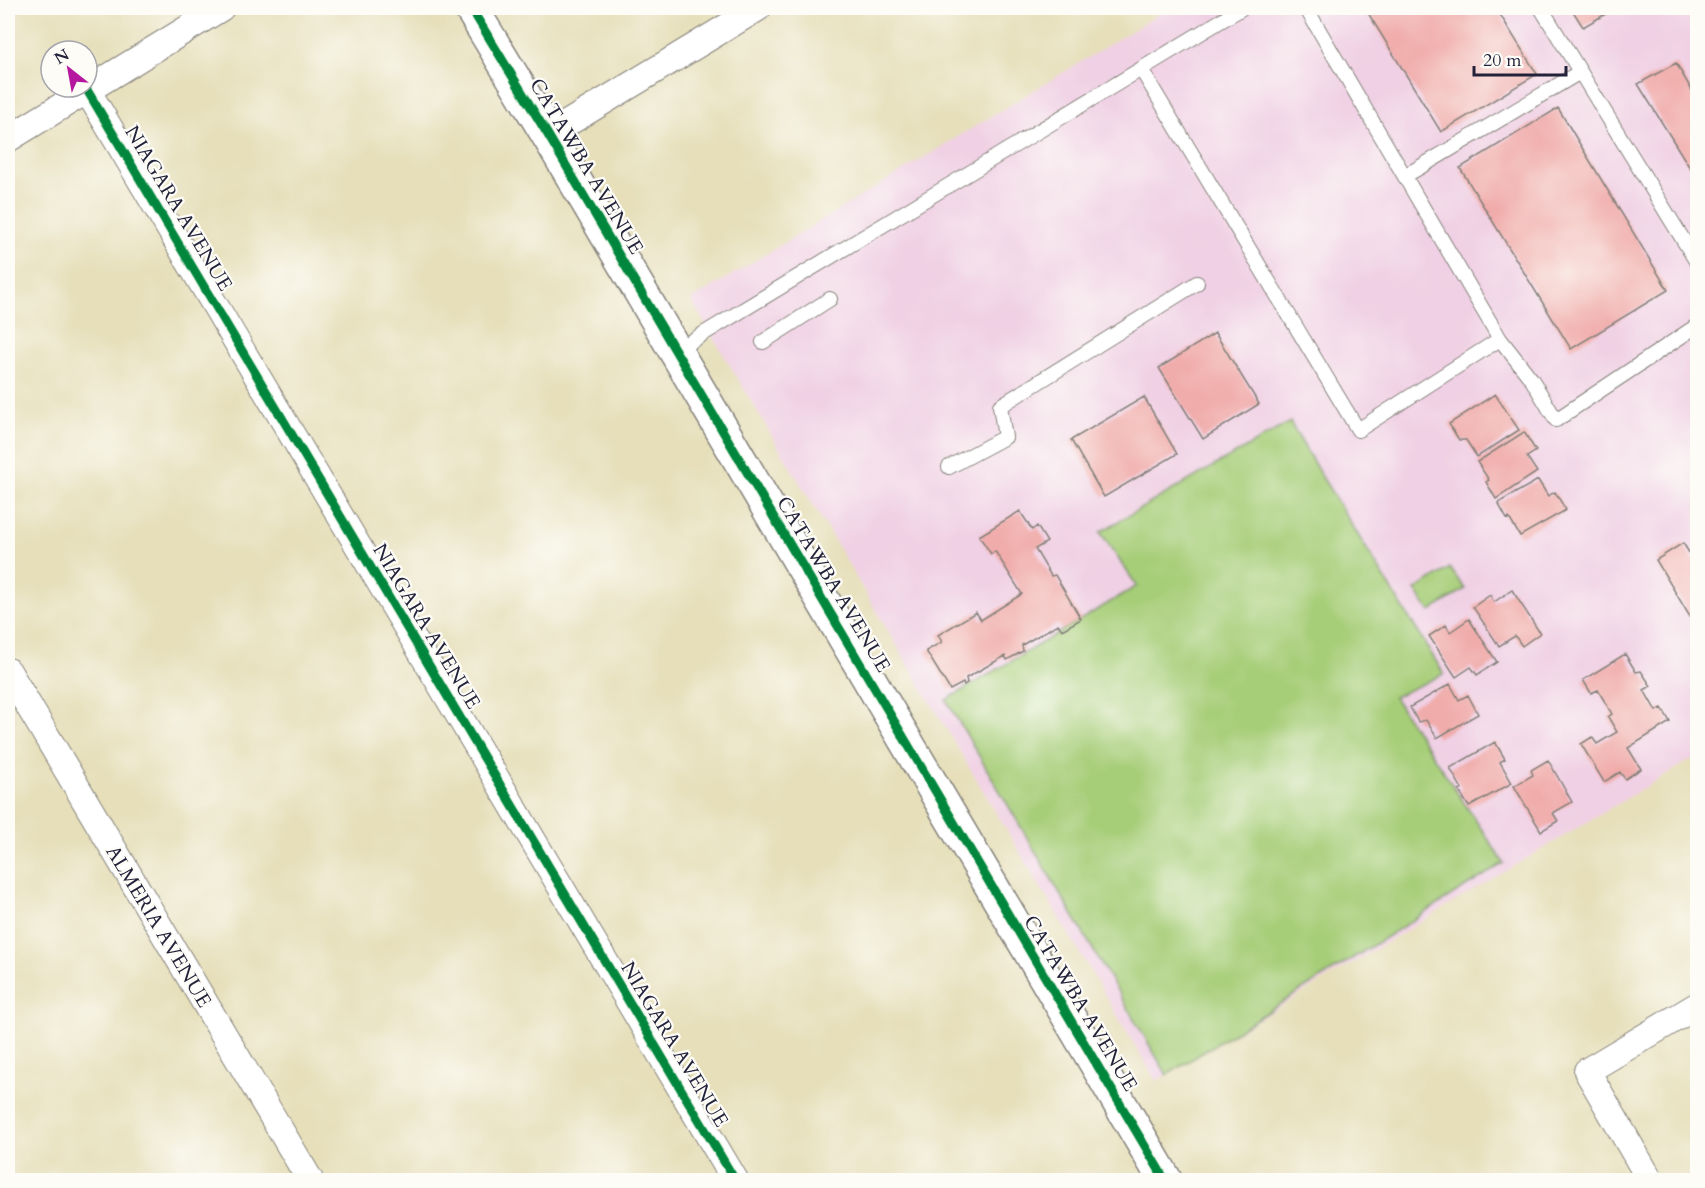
<svg xmlns="http://www.w3.org/2000/svg" width="1705" height="1188" font-family="Cardo,serif">
<style>
.built{fill:#f0d0e4}
.green{fill:#a6cd77;stroke:#647859;stroke-width:1.5}
.building{fill:#f0acaa}
.lines{fill:none;stroke-linecap:round;stroke-linejoin:round}
.service-casing{stroke:#84807a;stroke-width:16}
.minor-casing{stroke:#84807a;stroke-width:28}
.tertiary-casing{stroke:#84807a;stroke-width:36}
.service{stroke:#fff;stroke-width:14}
.minor{stroke:#fff;stroke-width:26}
.tertiary{stroke:#fff;stroke-width:33}
.cycleway-casing{stroke:#fdfcf7;stroke-width:13}
.cycleway{stroke:#00873e;stroke-width:9}
.labels{text-anchor:middle;stroke-width:4.5;stroke-linejoin:round;paint-order:stroke}
.street-label{font-size:20px;fill:#22223b;stroke:#fdfcf7}
</style>
<rect width="100%" height="100%" fill="#fdfcf7"/>
<filter id="ink" filterUnits="userSpaceOnUse"><feTurbulence type="fractalNoise" baseFrequency=".0167" numOctaves="2"/><feDisplacementMap in="SourceGraphic" scale="12" xChannelSelector="R" yChannelSelector="G"/><feConvolveMatrix kernelMatrix="1 2 1 2 8 2 1 2 1" color-interpolation-filters="sRGB"/></filter>
<filter id="wash" filterUnits="userSpaceOnUse"><feTurbulence type="fractalNoise" baseFrequency=".008" numOctaves="4" result="noise"/><feDisplacementMap in="SourceGraphic" scale="24" xChannelSelector="R" yChannelSelector="G"/><feGaussianBlur stdDeviation="1.35" result="paint"/><feColorMatrix in="noise" values="0 0 0 0 0 0 0 0 0 0 0 0 0 0 0 0 0 1.4 0 .05"/><feComposite in="paint" operator="in"/></filter>
<g filter="url(#wash)">
<rect width="100%" height="100%" fill="#e6dfba"/>
<path class="built" d="M1169,8H1697V756L1156,1081L691,300Z"/>
<path class="green" d="M1290,422L1316,467L1444,674L1394,697L1504,863L1167,1075L946,700L1137,586L1100,532Z
M1450,568L1465,589L1430,612L1415,590Z"/>
<g id="blocks">
<path class="building" d="M1365,8H1496L1537,74L1441,132Z
M1571,8H1616L1583,27Z
M1676,63L1698,101V181L1638,84Z
M1558,108L1668,290L1571,349L1460,168Z
M1215,333L1259,404L1203,439L1159,368Z
M1495,394L1519,430L1477,457L1466,440H1459L1449,424Z
M1144,397L1177,454L1104,497L1071,440Z
M1524,432L1536,451L1527,457L1537,472L1496,499L1486,482L1489,480L1477,462Z
M1538,480L1548,496L1555,492L1566,510L1520,536L1509,518L1507,519L1498,503Z
M1020,511L1032,530L1037,526L1047,542L1035,549L1051,576L1055,575L1081,619L1062,630L1058,624L1022,645L1023,651L1007,660L1005,656L966,678L967,683L964,685L963,683L950,690L926,651L942,642L938,635L976,612L981,620L1022,594L995,551L991,554L979,536Z
M1683,543L1698,567V612L1690,617L1656,560Z
M1512,590L1540,633L1522,646L1515,636L1499,646L1473,607L1490,595L1494,602Z
M1469,619L1497,662L1477,675L1471,667L1456,677L1429,636L1446,625L1450,632Z
M1625,654L1636,672L1641,671L1651,686L1644,690L1656,711L1662,708L1670,722L1628,748L1641,769L1625,779L1620,772L1604,782L1581,744L1592,737L1597,744L1617,732L1608,717L1612,714L1598,690L1591,693L1583,680Z
M1450,684L1459,700L1468,695L1478,714L1437,738L1426,720L1418,722L1410,707Z
M1495,742L1505,759L1500,762L1512,783L1469,807L1459,791L1462,789L1450,768Z
M1548,760L1572,802L1553,813L1558,821L1541,831L1514,786L1533,775L1531,770Z"/>
</g>
</g>
<g filter="url(#ink)">
<use href="#blocks" fill-opacity="0" stroke="#84807a" stroke-width="1.5"/>
<g class="lines">
<defs>
<path id="service" d="M1541,8L1698,264
M1141,69L1358,430L1500,339L1306,8
M1405,176L1580,72
M1500,339L1532,380L1556,420L1698,325
M763,342L830,299
M675,351L1242,8
M949,467L1005,437L1000,406L1197,283"/>
<path id="minor" d="M87,90L735,1180
M548,135L758,8
M8,139L221,8
M8,671L310,1180
M1650,1180L1587,1071L1698,1005"/>
<path id="tertiary" d="M471,8L548,135L1165,1180"/>
</defs>
<use href="#service" class="service-casing"/>
<use href="#minor" class="minor-casing"/>
<use href="#tertiary" class="tertiary-casing"/>
<use href="#service" class="service"/>
<use href="#minor" class="minor"/>
<use href="#tertiary" class="tertiary"/>
<defs>
<path id="cycleway" d="M471,8L548,135L1165,1180
M87,90L735,1180"/>
</defs>
<use href="#cycleway" class="cycleway-casing"/>
<use href="#cycleway" class="cycleway"/>
</g>
</g>
<g class="labels">
<g class="street-label">
<text transform="translate(587 166) rotate(59)" y="7">CATAWBA AVENUE</text>
<text transform="translate(179 208) rotate(59)" y="7">NIAGARA AVENUE</text>
<text transform="translate(834 584) rotate(59)" y="7">CATAWBA AVENUE</text>
<text transform="translate(427 626) rotate(59)" y="7">NIAGARA AVENUE</text>
<text transform="translate(159 926) rotate(59)" y="7">ALMERIA AVENUE</text>
<text transform="translate(1081 1003) rotate(59)" y="7">CATAWBA AVENUE</text>
<text transform="translate(675 1044) rotate(59)" y="7">NIAGARA AVENUE</text>
</g>
</g>
<rect width="1705" height="1188" fill="none" stroke="#fdfcf7" stroke-width="30"/>
<g transform="translate(69 69) rotate(329)"><circle r="28" fill="#fdfcf7" stroke="#a5a5ac" stroke-width="1.5"/>
<path d="M0-4.5L10 22L0 15L-10 22Z" fill="#b5179e"/>
<text y="-9" font-size="16" font-weight="bold" text-anchor="middle" fill="#22223b">N</text>
</g>
<path d="M1474 66v9h92v-9" fill="none" stroke="#22223b" stroke-width="3"/>
<text x="1483" y="66" font-size="18" fill="#22223b" stroke="#fdfcf7" stroke-width="4.5" paint-order="stroke">20 m</text>
</svg>
